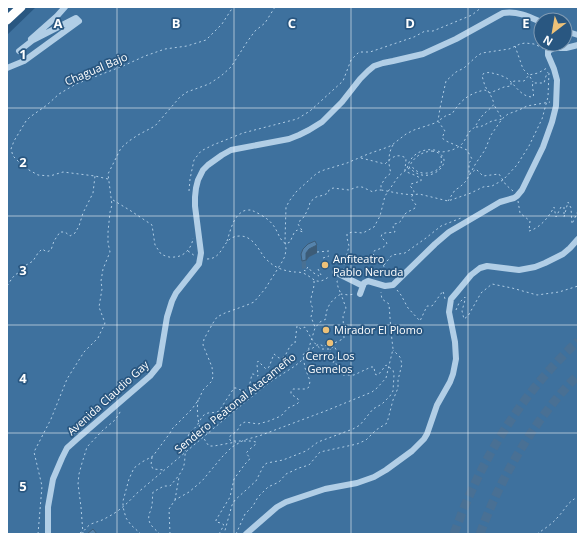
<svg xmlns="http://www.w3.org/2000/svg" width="585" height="541" font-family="'Open Sans',sans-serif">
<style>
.green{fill:#3e719e;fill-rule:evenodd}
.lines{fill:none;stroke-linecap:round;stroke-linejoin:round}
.highway-tunnel{stroke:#497094;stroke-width:9;stroke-dasharray:9 4.5;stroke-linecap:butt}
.path{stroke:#b1cee6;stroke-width:1;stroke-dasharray:2 3;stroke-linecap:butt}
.minor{stroke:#b1cee6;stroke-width:6}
.highway{stroke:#fff;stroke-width:9}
.wall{fill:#497194}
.shaded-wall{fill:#3c5c78}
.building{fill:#5583ac;stroke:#3c5c78}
.grid{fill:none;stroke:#fff;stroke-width:1;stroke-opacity:0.55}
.poi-dot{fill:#edc178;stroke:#295781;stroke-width:1.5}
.labels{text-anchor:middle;stroke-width:3.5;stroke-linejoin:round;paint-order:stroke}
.street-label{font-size:11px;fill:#fff;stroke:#295781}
.poi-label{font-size:11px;fill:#fff;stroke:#295781;text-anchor:start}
.grid-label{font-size:13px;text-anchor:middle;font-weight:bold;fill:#fff;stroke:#295781;stroke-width:3.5;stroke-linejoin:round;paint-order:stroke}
</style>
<rect width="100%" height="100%" fill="#295781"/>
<path class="green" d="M36,7H578V534H7V35ZM541,20H565V44H541Z"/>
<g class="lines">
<path class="highway-tunnel" d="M454,534C480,461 521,394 578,341
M480,534C500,478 536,417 578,375"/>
<path class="path" d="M515,46L523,69L529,75L533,82
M476,127C483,127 485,124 492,121C495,120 499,120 502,119L500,115L494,105
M393,145C388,153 388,164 391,173L386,177L381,185V190C394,192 406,196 419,194L448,201L471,193L483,187L492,186L503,180L517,165L522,157L529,146L542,119L548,97L549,72
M432,151C462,156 429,191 409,167C414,157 421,152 432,151Z
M361,158L385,164C392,157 397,153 406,158C406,163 405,166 405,171C410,174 417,175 421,179V181L411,184L410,186C416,192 414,192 411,198L416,205L415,208C412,210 409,211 406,213C401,218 403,223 394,224L393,227L395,232L385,233L382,234L381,237L387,243C385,248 378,249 374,251L373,254L380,261L384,266L382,273L383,279
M408,169L411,167C415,168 415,171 419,172C425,175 440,172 441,164C442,161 441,157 441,154
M108,179L95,176L63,172L50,176L38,175L29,170L21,164L13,156L11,149L14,141L26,121L30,117L47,105L59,94L76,84L123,66L145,56L165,49L187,46L206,40L222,24L233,7
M189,191L190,179L194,160L201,151L213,145L243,133L297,119L310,111L343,81L351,60L359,52H370L414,37L425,31H433L472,15L482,7
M513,191L506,185L499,174L483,176L476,169L469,175V163L472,159L467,150L446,141L442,138L445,131L438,121L447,115L452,114C460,101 469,93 485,90L490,93L504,87L511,86V82L515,81H524L529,75L538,73L547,68
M113,200L131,211L152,225L155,245L161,254C165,256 170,258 174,257C184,257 192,248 193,238
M448,201L455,190L460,187L466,181L476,163L485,150L491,135L502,119L508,114L519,110L527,106L550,102
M518,201L520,213L530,221L529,231C540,228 549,217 554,207L556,217L561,207H564V217L568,202L571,208L572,224L578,211
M227,241C230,232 233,217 242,212C244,210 248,210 251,210C258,213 268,218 273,225C278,231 279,240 286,244L290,242L294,233L297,230L303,232L298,224L301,219L304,217L309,207L310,202L316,197L324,195L328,193L329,190L333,188L349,190L357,187H362L373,192L377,190H381
M188,251L195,256
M317,252L329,251
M323,258L329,256
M207,259C225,259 221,236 240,236C252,236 258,248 264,257C267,260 270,263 273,265C279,269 286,271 294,272C296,272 300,272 303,273C315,278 315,287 330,276
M322,264L329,268
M384,265L392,255L405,253L426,238L441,226L461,218
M318,269L321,275
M304,270L305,271L307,270V268L308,267L312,272L319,276
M343,270L349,246L347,238V234L352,232L363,233L374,227L380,216L385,196L398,177L407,169C409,156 421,148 434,150C436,150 438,151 440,152C446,152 454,150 458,147C464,144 466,137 469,132C472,130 474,128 476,125C478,122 480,118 483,115C486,111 491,109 494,104C492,96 489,93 485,86C484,83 483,79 482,76L484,73C489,72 492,73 496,74C500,75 505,77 508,79C516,86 521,97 533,97C535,92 531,88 533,83H544L546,76L548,72
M314,281C315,291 307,301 313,308L311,317L315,327
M7,286C12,279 13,274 23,271V267L33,261L38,253L42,249L47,252L51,250L54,241L60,232H65L70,236L75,233L79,226L83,213L93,193L95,176
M397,290L401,295L408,308L420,321L427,306H432L443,291L445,299
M456,310L459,303L465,297V300L462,311L464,319L468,316L481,293L492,284L512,288L537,295L559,292L578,286
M308,351L319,344L323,346C330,345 338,342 344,338L343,316L346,308L341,294L349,295L354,294
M198,400C196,415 199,434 209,446H214L236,442
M152,457L151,465L153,469L165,470
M175,500L179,477
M38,534L42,486L34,452L51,419L67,379L84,352L98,338L105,323L99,307L102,289L101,281L103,269L110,252L108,243V232L110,212L112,205L108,174L121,148L129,141L138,135L155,126L180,97L187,92L209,84L221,76L231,67L247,42L255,31L265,23L275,7
M75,534C87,532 83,529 91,524C96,522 101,521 106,518C118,512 127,504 136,494L233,412L270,382L295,366L302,360L308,351L315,328L320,322L326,319C325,308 332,299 341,294L338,287L337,281L338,280
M83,534L81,507L78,484L79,474L82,463L87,447L102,431L115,420L119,414L121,410
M141,534L131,525L126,518L123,507V501L129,479L134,468L142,462L153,456L170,433L172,429L192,409L199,399L203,390L212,381L213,376L212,367L203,345L204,339L213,323L217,317L225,313L247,305L254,302L265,289L282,262L285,256L286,249L285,241L286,207L290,200L296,192L317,173L324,170L347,163L368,154L388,147L392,145L406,134L414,130L435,123L438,121L440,108L446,81L456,72L464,68L477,56L482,53L509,49L520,44L525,43L534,44L543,48
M160,534C155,529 147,524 149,515C149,513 151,511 151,509C153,503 152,498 153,492L164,486H170C175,480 182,473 184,465C186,455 184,444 189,434C191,430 195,429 197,425C200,422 201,417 204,415C209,411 214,414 219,411L234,388H236L243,391L246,390L250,383L252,374H253L258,376L257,364L258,361L266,369L269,367L274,354L279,358H282L286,354L290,346L295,343L297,326L301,329L305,327C310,336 313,343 321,349H330L334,346L338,353L333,363L339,365V371L343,375H354L371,367H374L375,374L377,375L379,374L386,365L393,370L394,375L393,391L390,396L382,404L373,409L360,425L353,429L318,442L306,451L283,460L267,463L264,465L256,481L235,500L232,505L224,534
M170,534L169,509L175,500L189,492L202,481L222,457L232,447L244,440L259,436L328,410L372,392L377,388L386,378L393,349L391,331L389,304L382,299L381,294V292
M219,534L224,525L221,523L216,522V520L230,497L234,479L245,464L249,460L250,458L246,453L250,449L256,444V442L252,441H232L230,440L229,437L237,431L241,424L245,422L258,424L269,421L281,416L288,408L297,404L299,402L298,399L291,394V391L293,389H306L309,387L310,381L305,368L303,355L305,352L308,351C317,357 321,360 331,352L330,349
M236,534L245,514L253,506L258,497L268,487L279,482L286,474L299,468L309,465L320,452L357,444L366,440L376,430L387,423L393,400L398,388V380L402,364L400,357L393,350
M537,534C544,529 552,524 557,518C565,510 567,502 578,497"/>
<path class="minor" d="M565,31L578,35
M31,39L57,16L65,7
M7,68L24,61L79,21L76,18L33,40L19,51
M335,272L363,286
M360,294L364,283L368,281L385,286L393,285L435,244L449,232L500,202L514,198L517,196L522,190L543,147L552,122L556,106L557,80L554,69L548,55V51L554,48H566L578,45
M48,534V507L53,479L62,458L67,448L77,439L150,376L159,365L167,317L172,301L176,293L199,264L201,253L195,206V197L196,188L198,180L203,170L208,165L222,155L231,150L289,139L299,135L309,130L322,122L342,102L360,79L368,71L374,66L383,63L393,61L423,54L456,39L503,13C518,11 528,16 541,22
M246,534L277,507L286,502L325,489L357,483L374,477L386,470L412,451L424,439L427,434L437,405L450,382L453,374L456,359L455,342L449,312L451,299L457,292L471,275L480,268L487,266L519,270L535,267L545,263L563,254L570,248L578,239"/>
<path class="highway" d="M7,20L21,7"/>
</g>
<path class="wall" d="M317,253L309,257L306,261V268L302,269L301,254Z"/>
<path class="shaded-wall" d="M317,245V253L309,257L306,261V268V253L309,249Z"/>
<path class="building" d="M315,241L317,245L309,249L306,253V260L302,261L301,254L303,249L308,244Z
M93,529L97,534H87Z"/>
<path class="grid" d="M117,7V534M234,7V534M351,7V534M468,7V534M7,108H578M7,216H578M7,325H578M7,433H578"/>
<g class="poi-dot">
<circle cx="325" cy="265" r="4"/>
<circle cx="326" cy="330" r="4"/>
<circle cx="330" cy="343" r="4"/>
</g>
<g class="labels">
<g class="street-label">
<text transform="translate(96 69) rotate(-23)" y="4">Chagual Bajo</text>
<text transform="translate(108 398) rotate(-42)" y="4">Avenida Claudio Gay</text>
<text transform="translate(235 403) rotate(-39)" y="4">Sendero Peatonal Atacameño</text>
</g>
<g class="poi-label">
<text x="333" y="263">Anfiteatro<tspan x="333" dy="13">Pablo Neruda</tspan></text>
<text x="334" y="334">Mirador El Plomo</text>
<text x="330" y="360" text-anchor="middle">Cerro Los<tspan x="330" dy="13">Gemelos</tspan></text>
</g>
</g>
<g class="grid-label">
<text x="58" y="28">A</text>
<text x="176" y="28">B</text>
<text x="292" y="28">C</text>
<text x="410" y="28">D</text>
<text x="526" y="28">E</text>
<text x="23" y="59">1</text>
<text x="23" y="167">2</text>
<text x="23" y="275">3</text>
<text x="23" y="383">4</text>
<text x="23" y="491">5</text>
</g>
<rect width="585" height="541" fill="none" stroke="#ffffff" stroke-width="16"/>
<g transform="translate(553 32) rotate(211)"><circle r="19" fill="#295781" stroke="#7f9ab3"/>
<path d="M0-3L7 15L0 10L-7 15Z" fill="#edc178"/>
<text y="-6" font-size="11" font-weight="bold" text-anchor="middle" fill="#ffffff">N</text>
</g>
</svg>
